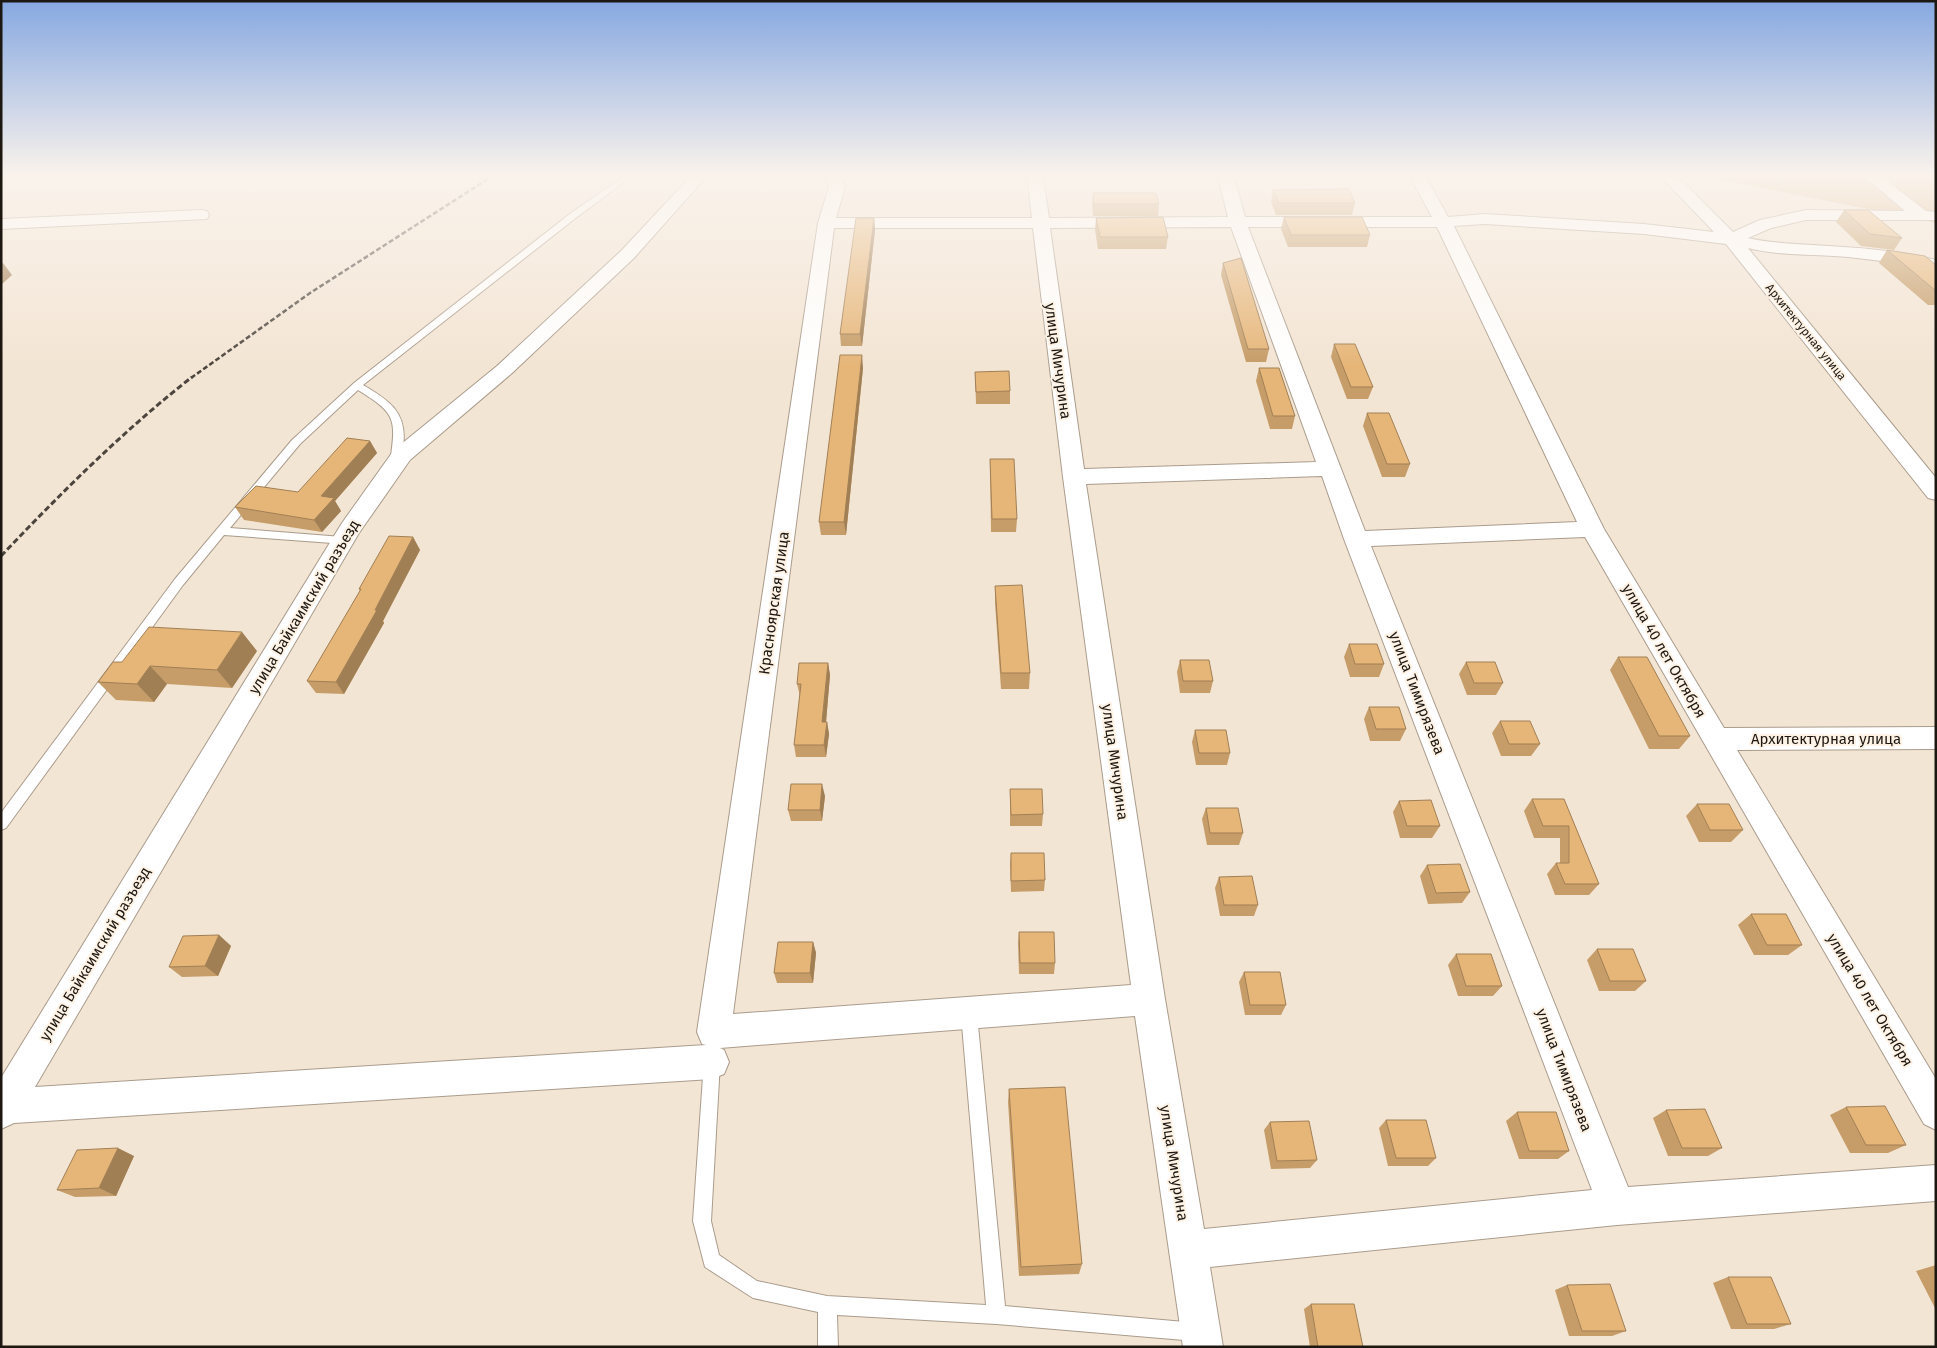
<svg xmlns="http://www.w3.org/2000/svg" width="1937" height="1348" font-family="'Fira Sans',sans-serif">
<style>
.green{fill:#d9b485}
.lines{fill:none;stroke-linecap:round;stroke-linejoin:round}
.lane-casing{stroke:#aa9c8c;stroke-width:2}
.street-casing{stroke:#aa9c8c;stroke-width:2}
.lane{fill:#fff;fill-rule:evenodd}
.street{fill:#fff;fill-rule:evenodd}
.rail-far1{stroke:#4c453d;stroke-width:2.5;stroke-dasharray:5 2.5;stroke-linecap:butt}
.rail{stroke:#4c453d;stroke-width:3;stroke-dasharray:6 3;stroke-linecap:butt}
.wall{fill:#c69d68}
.shaded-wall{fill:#a17f55}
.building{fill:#e6b679;stroke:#a17f55}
.labels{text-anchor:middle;stroke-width:4;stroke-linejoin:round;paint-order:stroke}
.far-street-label{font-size:12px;fill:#1c1711;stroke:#fef2e5}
.street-label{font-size:15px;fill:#1c1711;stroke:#fef2e5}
</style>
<rect width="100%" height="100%" fill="#f3e5d4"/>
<path class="green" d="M1708,177H1936V223Z"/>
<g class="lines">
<defs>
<path id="lane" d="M623,177H631L577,217L363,385C389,400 408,413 403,446C402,453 401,460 399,465L395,466L390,463C396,419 397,414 358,390L300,444L230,528L342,537L346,538L348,541L346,544L224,535L183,585L6,828L1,830V813L175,579L292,440L354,383L571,213Z
M970,1017L976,1019L978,1025L1005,1306L1196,1323L1203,1325L1205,1332L1203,1339L1196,1341L996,1324L837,1315L838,1347H818V1312L753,1298L705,1267L693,1221L704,1062L706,1056L712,1054L718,1056L720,1062L711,1221L719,1255L757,1281L827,1296L986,1305L962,1025L964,1019Z"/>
<path id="street" d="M690,177H706L634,258L511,374L410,460L359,533L35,1087L706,1045L702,1044L697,1032L818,223L829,187L825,177H841L845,187L836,218H1032L1027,177H1043L1049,218L1228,217L1218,177H1234L1245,217H1432L1410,177H1426L1448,217L1485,214L1644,224L1714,232L1661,177H1678L1733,232L1760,220L1806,210L1905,211L1865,177H1882L1926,211L1935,212V220H1806L1771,228L1748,238C1774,244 1802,244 1829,246C1864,248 1901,251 1936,260V271C1907,264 1877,260 1848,257C1815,254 1780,256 1748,248L1936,478V500L1928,498L1726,244L1644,234L1485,224L1454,226L1604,529L1724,728L1936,727V749L1737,750L1936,1079V1130L1924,1124L1585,537L1371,546L1628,1187L1936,1165V1201L1617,1225L1210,1267L1223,1347H1183L1135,1016L720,1048L724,1050L729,1062L724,1074L712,1079L14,1123L1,1129V1078L342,523L394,450L497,366L622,250ZM1231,227L1316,462L1084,469L1050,228ZM1248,227H1437L1577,522L1365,531ZM834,228H1033L1063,477L1131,985L733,1014ZM1322,476L1344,539L1592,1190L1204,1229L1165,999L1086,484Z
M201,210L207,211L209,215L207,219L1,229V219Z"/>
</defs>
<use href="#lane" class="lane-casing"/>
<use href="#street" class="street-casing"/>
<use href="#lane" class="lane"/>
<use href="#street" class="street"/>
<path class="rail-far1" d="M191,378L310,293L491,177"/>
<path class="rail" d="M1,556C61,493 123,431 192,377"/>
</g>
<path class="wall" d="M1273,190L1355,203L1352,215H1276L1271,202Z
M1093,193L1159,204L1158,216H1093L1092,205Z
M1844,210L1902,238L1894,250L1861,246L1836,222Z
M1284,217L1370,235L1367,247H1288L1281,229Z
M874,218L875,230L862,346H841L840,334Z
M1096,218L1168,237L1166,249H1098L1095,230Z
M1887,250L1936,265V305H1928L1879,263Z
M1223,263L1269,349L1266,362H1246L1221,275Z
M1334,344L1373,387L1368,399H1347L1331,357Z
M863,368L846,535H821L819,522Z
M1259,368L1295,416L1292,429H1270L1256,381Z
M975,372L1010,391V404H976Z
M1367,413L1410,464L1405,477H1382L1363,426Z
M370,441L377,453L335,501L341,511L322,532L244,520L235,507L298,492Z
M990,459L1017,519L1016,532H991Z
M413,537L420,550L383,621L384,623L344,694L316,693L307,681L360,591L359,589Z
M995,586L1030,673L1029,689H1001L995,603Z
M1349,644L1384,664L1379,677H1350L1344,657Z
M257,651L232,688L167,684L154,702L116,700L98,682L122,662Z
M1618,657L1690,736L1679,749H1649L1610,670Z
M1180,660L1213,681L1210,693H1180L1177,672Z
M1466,662L1503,683L1496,695H1467L1459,674Z
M828,663L830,675L826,722H827L829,734L826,757H796L794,745L800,696L797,684Z
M1369,707L1406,729L1400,741H1370L1364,719Z
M1500,721L1540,744L1531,756H1501L1492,733Z
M1195,730L1230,753L1227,765H1196L1192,742Z
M1010,789L1043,814L1042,826H1010Z
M825,796L822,821H791L788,810Z
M1532,799H1564L1599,884L1589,895H1555L1547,874L1556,863H1560V838H1534L1524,811Z
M1399,801L1440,826L1432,838H1400L1393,812Z
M1697,804L1743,830L1731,842H1699L1686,816Z
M1206,808L1243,833L1239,845H1207L1202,819Z
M1011,853L1045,880L1044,891L1011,892L1010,864Z
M1427,865L1470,892L1462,903L1428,904L1420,876Z
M1219,877L1258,905L1254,916H1220L1215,888Z
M1751,914L1802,945L1788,955H1754L1738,925Z
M1019,932L1055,963L1054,974H1019L1018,943Z
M219,935L231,946L218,976L182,977L169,967Z
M813,942L816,953L813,983H777L774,973Z
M1597,949L1646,981L1635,991H1599L1587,960Z
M1456,954L1502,986L1493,996H1458L1448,965Z
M1244,972L1286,1005L1281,1015H1245L1239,982Z
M1009,1089L1082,1264L1079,1274L1019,1276L1008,1102Z
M1846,1107L1906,1145L1888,1153H1850L1830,1115Z
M1666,1110L1722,1148L1708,1156H1668L1653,1118Z
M1517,1112L1569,1151L1558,1159H1519L1506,1121Z
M1386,1120L1436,1158L1428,1166H1388L1379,1128Z
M1270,1122L1317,1160L1310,1168L1271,1169L1264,1130Z
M134,1156L116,1196L75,1197L57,1190Z
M1936,1265V1310L1916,1271Z
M1728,1277L1791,1324L1774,1329H1731L1713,1283Z
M1567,1285L1626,1331L1612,1336H1569L1555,1290Z
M1311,1304L1363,1347H1310L1304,1309Z"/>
<path class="shaded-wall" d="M874,218L875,230L862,346L860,334Z
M3,263L12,275L1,285V264Z
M862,355L863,368L846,535L844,522Z
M370,441L377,453L335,501L341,511L322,532L314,520L321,496Z
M413,537L420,550L383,621L384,623L344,694L336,682L375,610Z
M242,632L257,651L232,688L217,670Z
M828,663L830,675L825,734L822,722Z
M150,666L167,684L154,702L137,684Z
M827,722L829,734L826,757L824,745Z
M822,784L825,796L822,821L820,810Z
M219,935L231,946L218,976L205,966Z
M813,942L816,953L813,983L810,973Z
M118,1148L134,1156L116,1196L99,1188Z"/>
<path class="building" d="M1349,189L1355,203H1279L1273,190Z
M1093,193H1156L1159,204H1094Z
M1844,210H1868L1902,238L1870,234Z
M1163,217L1168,237H1100L1096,218Z
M1284,217H1362L1370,235H1291Z
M856,218H874L860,334H840Z
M1887,250L1925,256L1936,265V291Z
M1241,258L1269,349H1248L1223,263Z
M1334,344H1355L1373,387H1351Z
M840,355H862L844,522H819Z
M1259,368H1279L1295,416H1273Z
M1009,371L1010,391L976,392L975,372Z
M1367,413H1389L1410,464H1387Z
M347,438L370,441L321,496L334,498L314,520L235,507L256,486L298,492Z
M990,459H1014L1017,519H992Z
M389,536L413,537L375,610H377L336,682L307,681L361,589H359Z
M1022,585L1030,673H1001L995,586Z
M149,627L242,632L217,670L150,666L137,684L98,682L113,662H122Z
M1349,644H1377L1384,664H1355Z
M1618,657H1647L1690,736H1659Z
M1180,660H1209L1213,681H1183Z
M1466,662H1495L1503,683H1474Z
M799,663H828L822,722H827L824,745H794L801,684H797Z
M1369,707H1399L1406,729H1376Z
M1500,721H1530L1540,744H1509Z
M1195,730H1226L1230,753H1199Z
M791,784H822L820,810H788Z
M1010,789H1042L1043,814L1011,815Z
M1532,799H1564L1599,884H1565L1556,863H1569V826H1543Z
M1431,800L1440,826H1407L1399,801Z
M1697,804H1729L1743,830H1710Z
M1206,808H1238L1243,833H1210Z
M1011,853H1044L1045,880L1011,881Z
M1460,864L1470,892L1436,893L1427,865Z
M1252,876L1258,905H1224L1219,877Z
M1751,914H1786L1802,945H1767Z
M1019,932H1054L1055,963H1020Z
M219,935L205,966L169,967L183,936Z
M778,942H813L810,973H774Z
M1597,949H1633L1646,981H1610Z
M1456,954H1491L1502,986H1466Z
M1244,972H1280L1286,1005H1250Z
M1065,1087L1082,1264L1021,1267L1009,1089Z
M1885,1106L1906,1145H1866L1846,1107Z
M1705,1109L1722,1148H1682L1666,1110Z
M1517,1112H1556L1569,1151H1529Z
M1386,1120H1426L1436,1158H1396Z
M1309,1121L1317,1160L1277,1161L1270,1122Z
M118,1148L99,1188L57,1190L77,1150Z
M1728,1277H1771L1791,1324H1747Z
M1610,1284L1626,1331H1582L1567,1285Z
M1311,1304H1354L1363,1347H1318Z"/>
<linearGradient id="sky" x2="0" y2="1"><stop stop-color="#86a8e1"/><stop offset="0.48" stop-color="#faf3ec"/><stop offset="1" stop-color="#faf3ec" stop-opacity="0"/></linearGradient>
<rect width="1937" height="365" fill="url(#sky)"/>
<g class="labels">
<g class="far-street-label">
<text transform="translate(1806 332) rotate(51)" y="4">Архитектурная улица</text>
</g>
<g class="street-label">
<text transform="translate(1058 361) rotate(82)" y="5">улица Мичурина</text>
<text transform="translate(774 603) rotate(-82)" y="5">Красноярская улица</text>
<text transform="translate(304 607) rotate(-59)" y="5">улица Байкаимский разъезд</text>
<text transform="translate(1664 651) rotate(60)" y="5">улица 40 лет Октября</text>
<text transform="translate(1417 693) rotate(69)" y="5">улица Тимирязева</text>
<text x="1826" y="744">Архитектурная улица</text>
<text transform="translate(1115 762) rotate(82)" y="5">улица Мичурина</text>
<text transform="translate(95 954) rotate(-59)" y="5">улица Байкаимский разъезд</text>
<text transform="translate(1870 1000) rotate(59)" y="5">улица 40 лет Октября</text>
<text transform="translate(1564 1070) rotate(69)" y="5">улица Тимирязева</text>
<text transform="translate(1174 1163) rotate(81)" y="5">улица Мичурина</text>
</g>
</g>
<rect width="1937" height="1348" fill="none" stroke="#1c1711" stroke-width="5"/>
</svg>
